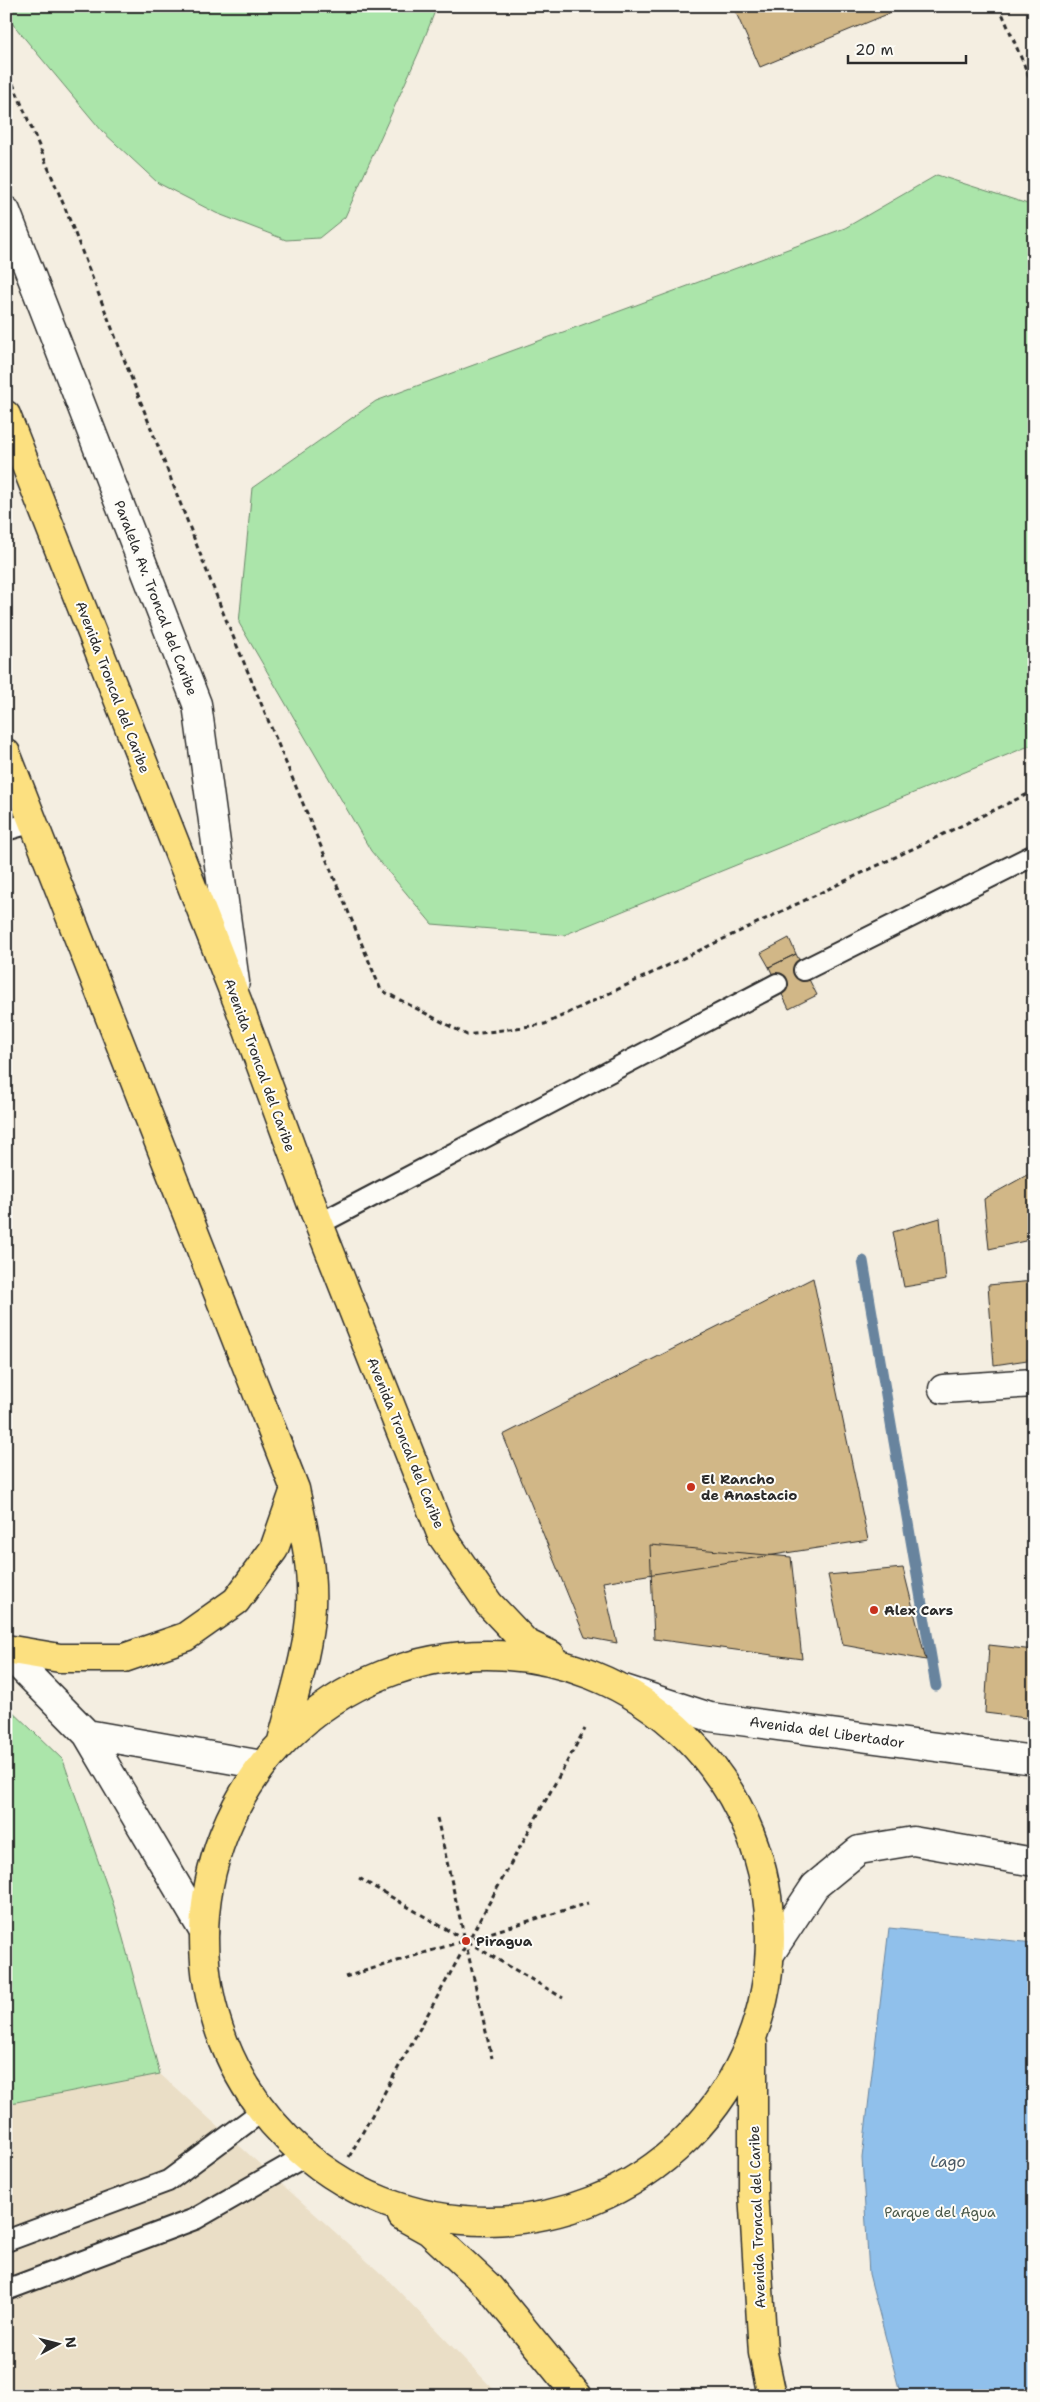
<svg xmlns="http://www.w3.org/2000/svg" width="1040" height="2402" font-family="'Shantell Sans',sans-serif">
<style>
.built{fill:#eadec6}
.green{fill:#abe5aa;stroke:#6b886a}
.water{fill:#90c0eb;stroke:#68849e}
.lines{fill:none;stroke-linecap:round;stroke-linejoin:round}
.stream{stroke:#68849e;stroke-width:11}
.building{fill:#d1b787;stroke:#2b2b2b}
.service-casing{stroke:#2b2b2b;stroke-width:24}
.minor-casing{stroke:#2b2b2b;stroke-width:31}
.tertiary-casing{stroke:#2b2b2b;stroke-width:31}
.secondary-casing{stroke:#2b2b2b;stroke-width:31}
.trunk-casing{stroke:#2b2b2b;stroke-width:31}
.path{stroke:#2b2b2b;stroke-width:3;stroke-dasharray:5 4;stroke-linecap:butt}
.service{stroke:#fdfcf7;stroke-width:20}
.minor{stroke:#fdfcf7;stroke-width:28}
.tertiary{stroke:#fdfcf7;stroke-width:28}
.secondary{stroke:#fdfcf7;stroke-width:28}
.trunk{stroke:#fce080;stroke-width:28}
.poi-dot{fill:#c8321e;stroke:#fdfcf7;stroke-width:2}
.labels{text-anchor:middle;stroke-width:4;stroke-linejoin:round;paint-order:stroke}
.street-label{font-size:14px;fill:#2b2b2b;stroke:#fdfcf7}
.poi-label{font-size:14px;font-weight:bold;fill:#2b2b2b;stroke:#fdfcf7;text-anchor:start}
.park-label{font-size:14px;fill:#4b5a4b;stroke:#fdfcf7}
.water-label{font-size:15px;font-style:italic;fill:#495865;stroke:#fdfcf7}
</style>
<rect width="100%" height="100%" fill="#f4eee1"/>
<filter id="ink" filterUnits="userSpaceOnUse"><feTurbulence type="fractalNoise" baseFrequency=".02" numOctaves="2"/><feDisplacementMap in="SourceGraphic" scale="10" xChannelSelector="R" yChannelSelector="G"/><feConvolveMatrix kernelMatrix="1 2 1 2 8 2 1 2 1" color-interpolation-filters="sRGB"/></filter>
<g filter="url(#ink)">
<path class="built" d="M160,2074L388,2280L500,2396H6V2104Z"/>
<path class="green" d="M6,6H437L419,52L345,217L319,238L286,240L216,213L158,183L102,131L6,16Z
M937,175L1034,206V744L564,935L432,924L371,851L239,623L252,488L376,401L845,228Z
M6,1705L63,1760L115,1909L160,2074L6,2104Z"/>
<path class="water" d="M889,1928L1034,1943V2396H901L869,2274L862,2158Z"/>
<g class="lines">
<path class="stream" d="M863,1261L936,1686"/>
</g>
<path class="building" d="M733,6H907L760,67Z
M789,938L796,954L769,967L761,953Z
M796,954L817,995L789,1009L769,967Z
M1034,1171V1239L989,1249L984,1199Z
M940,1218L946,1280L904,1287L893,1232Z
M813,1278L868,1540L603,1582L617,1643L585,1637L503,1435Z
M1034,1281V1359L994,1365L988,1285Z
M650,1545L791,1557L802,1659L654,1639Z
M903,1568L926,1660L843,1645L828,1575Z
M989,1645L1034,1650V1719L985,1713Z"/>
<g class="lines">
<defs>
<path id="service" d="M6,830L34,822
M804,970L1034,855
M319,1224L777,984
M6,2241L168,2181L262,2111
M6,2290L195,2219L305,2156"/>
<path id="minor" d="M943,1389L1034,1383
M6,1652L87,1734L204,1932
M87,1734L262,1765"/>
<path id="tertiary" d="M6,211L197,704L235,982"/>
<path id="secondary" d="M624,1689L710,1717L1034,1760
M770,1954L815,1886L859,1850L913,1841L1034,1862"/>
<path id="trunk" d="M6,415L238,1003L319,1224L442,1536L489,1604L526,1643L551,1655
M6,753L295,1489C303,1527 313,1566 311,1606C309,1650 293,1698 282,1741
M6,1649L60,1658H124L185,1637L236,1601L274,1549L295,1489
M204 1938a283 283 0 1 1 566 0a283 283 0 1 1-566 0Z
M753,2044V2192L763,2353L772,2396
M402,2216L429,2231L489,2287L578,2396"/>
</defs>
<use href="#service" class="service-casing"/>
<use href="#minor" class="minor-casing"/>
<use href="#tertiary" class="tertiary-casing"/>
<use href="#secondary" class="secondary-casing"/>
<use href="#trunk" class="trunk-casing"/>
<path class="path" d="M999,6L1034,88
M6,67L65,208L222,610L381,990L467,1035L545,1024L1034,791
M437,1818L492,2058
M359,1878L563,1998
M345,1977L588,1903
M349,2157L585,1729"/>
<use href="#service" class="service"/>
<use href="#minor" class="minor"/>
<use href="#tertiary" class="tertiary"/>
<use href="#secondary" class="secondary"/>
<use href="#trunk" class="trunk"/>
</g>
</g>
<g class="poi-dot">
<circle cx="691" cy="1487" r="5"/>
<circle cx="874" cy="1610" r="5"/>
<circle cx="466" cy="1941" r="5"/>
</g>
<g class="labels">
<g class="street-label">
<text transform="translate(156 598) rotate(69)" y="5">Paralela Av. Troncal del Caribe</text>
<text transform="translate(113 687) rotate(69)" y="5">Avenida Troncal del Caribe</text>
<text transform="translate(260 1065) rotate(70)" y="5">Avenida Troncal del Caribe</text>
<text transform="translate(406 1443) rotate(68)" y="5">Avenida Troncal del Caribe</text>
<text transform="translate(827 1732) rotate(8)" y="5">Avenida del Libertador</text>
<text transform="translate(757 2217) rotate(-92)" y="5">Avenida Troncal del Caribe</text>
</g>
<g class="poi-label">
<text x="701" y="1484">El Rancho<tspan x="701" dy="16">de Anastacio</tspan></text>
<text x="884" y="1615">Alex Cars</text>
<text x="476" y="1946">Piragua</text>
</g>
<g class="park-label">
<text x="940" y="2217">Parque del Agua</text>
</g>
<g class="water-label">
<text x="948" y="2167">Lago</text>
</g>
</g>
<rect width="1040" height="2402" fill="none" stroke="#fdfcf7" stroke-width="25"/>
<rect x="12" y="12" width="1015" height="2377" fill="none" stroke="#2b2b2b" stroke-width="2" filter="url(#ink)"/>
<g transform="translate(58 2344) rotate(83)" stroke="#fdfcf7" stroke-width="4" paint-order="stroke">
<path d="M0-4L9 19L0 12L-9 19Z" fill="#2b2b2b"/>
<text y="-8" font-size="14" font-weight="bold" text-anchor="middle" fill="#2b2b2b">N</text>
</g>
<path d="M848 55v8h118v-8" fill="none" stroke="#2b2b2b" stroke-width="2.5"/>
<text x="855" y="55" font-size="15" fill="#2b2b2b" stroke="#fdfcf7" stroke-width="4" paint-order="stroke">20 m</text>
</svg>
